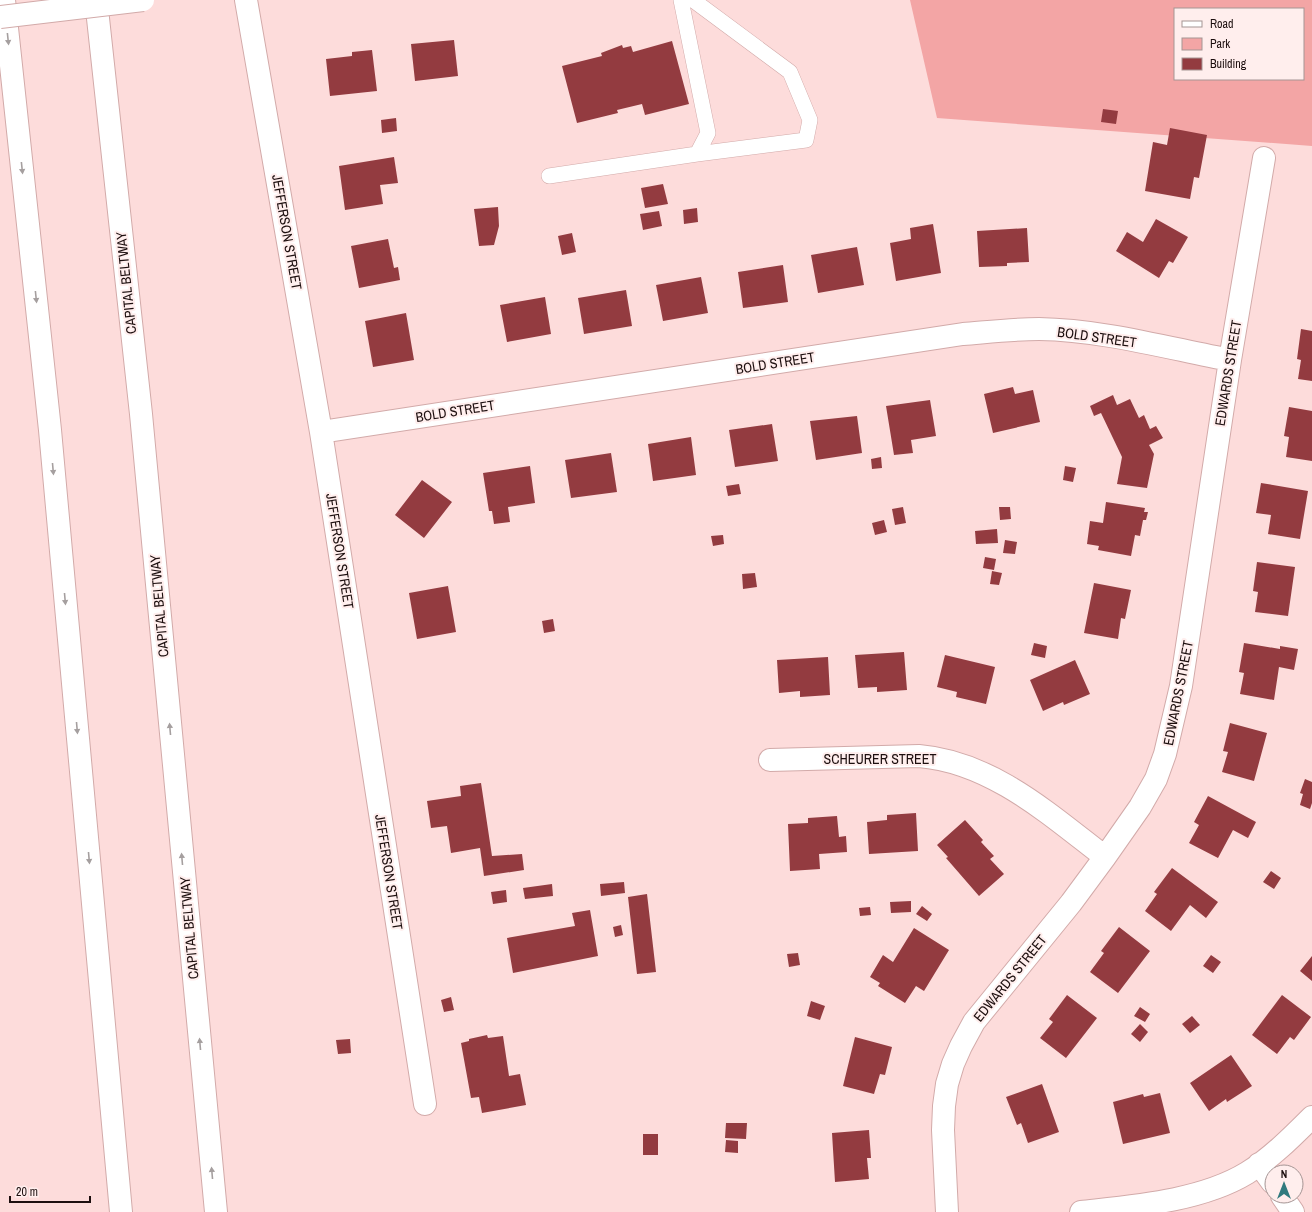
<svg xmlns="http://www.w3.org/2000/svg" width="1312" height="1212" font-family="'Archivo Narrow',sans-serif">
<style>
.green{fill:#f3a5a5;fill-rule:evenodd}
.building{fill:#933b40}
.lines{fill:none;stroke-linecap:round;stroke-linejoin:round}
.service-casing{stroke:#d2aaa9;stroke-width:16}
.minor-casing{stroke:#d2aaa9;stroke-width:24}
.motorway-casing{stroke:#d2aaa9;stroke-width:24}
.service{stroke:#fff;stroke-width:15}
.minor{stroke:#fff;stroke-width:22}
.motorway{stroke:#fff;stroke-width:22}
.tertiary-bridge-casing{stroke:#d2aaa9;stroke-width:24;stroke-linecap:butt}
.tertiary-bridge{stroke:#fff;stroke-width:22}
.oneway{fill:#a59f9f}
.labels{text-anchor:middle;stroke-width:4;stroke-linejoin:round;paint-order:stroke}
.street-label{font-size:14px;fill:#1d0f0f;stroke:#ffeeed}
</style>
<rect width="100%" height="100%" fill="#fddcdb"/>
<path class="green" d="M910,0H1312V146L937,118ZM1175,9H1303V79H1175Z"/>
<path class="building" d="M454,40L458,76L415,81L411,44Z
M672,41L689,104L645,115L642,104L617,110L618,113L577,123L562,66L602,56L601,53L622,45L623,48L631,46L633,52Z
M372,50L377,91L330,96L326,59L352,56V52Z
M1103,109L1118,111L1116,124L1101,122Z
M396,118L397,131L382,133L381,120Z
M1170,128L1207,135L1199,178L1194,177L1190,199L1145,191L1153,142L1167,145Z
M394,157L398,183L380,185L383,204L345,210L339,166Z
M663,184L668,204L645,208L641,188Z
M498,207L499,226L494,245L479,246L474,209Z
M697,208L698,222L684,224L683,210Z
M659,211L662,226L643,230L640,214Z
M1156,219L1188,237L1173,263L1169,261L1159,278L1116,251L1127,232L1143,242Z
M933,224L941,273L896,281L890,243L911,239L910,228Z
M1027,228L1029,262L1007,263V266L979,267L977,231Z
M572,233L576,252L562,255L558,236Z
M388,239L394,268L398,267L400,280L359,288L351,246Z
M857,247L864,285L818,293L811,255Z
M783,265L788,302L743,308L738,272Z
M701,277L708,313L663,321L656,285Z
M626,290L632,326L584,334L578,298Z
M545,297L551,334L507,342L500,305Z
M406,313L414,360L373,367L365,321Z
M1301,329L1312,331V381L1298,379L1301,360L1297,359Z
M1013,387L1015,394L1033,390L1040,422L993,433L984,394Z
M1113,395L1117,405L1130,399L1139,418L1144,415L1150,429L1156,426L1163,438L1149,445L1154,454L1147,488L1117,484L1122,457L1101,413L1094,416L1090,406Z
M930,400L936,436L911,440L913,453L894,455L886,406Z
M1289,407L1312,411V461L1286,457L1289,437L1284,436Z
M857,416L862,453L816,460L810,421Z
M772,424L778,461L735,467L729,430Z
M691,437L696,475L653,481L648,444Z
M611,453L617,492L571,498L565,460Z
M881,457L882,468L872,469L871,459Z
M530,466L535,503L508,507L510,522L494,524L492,511H489L483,473Z
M1065,466L1076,468L1073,482L1063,480Z
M422,480L452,502L424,538L395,515Z
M1261,483L1308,491L1300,539L1268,534L1271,515L1256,513Z
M739,484L741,494L728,496L726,486Z
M1106,502L1145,508L1144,512H1148L1146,520H1143L1140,536L1135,535L1131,556L1098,550L1099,546L1087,544L1090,521L1103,523Z
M903,507L906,523L895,525L892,509Z
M999,507H1010L1011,519L1000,520Z
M884,520L887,532L875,535L872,523Z
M997,529L998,543L976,544L975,531Z
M723,535L724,544L713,546L711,536Z
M1005,540L1017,542L1015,554L1003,553Z
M985,557L996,559L994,570L983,568Z
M1257,562L1295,567L1288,616L1255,612L1258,592L1253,591Z
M992,571L1002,573L999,585L990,584Z
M755,573L757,587L743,589L742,574Z
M1094,583L1131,590L1125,619L1121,618L1118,639L1084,633Z
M448,586L456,632L417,639L409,593Z
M553,619L555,631L544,633L542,621Z
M1034,643L1047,646L1045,658L1031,655Z
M1244,643L1280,649V646L1298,649L1294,670L1279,667L1274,700L1240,694L1244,673L1239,672Z
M904,652L907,690L877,692V687L858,688L855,655Z
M945,655L995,667L986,704L956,697L957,692L937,687Z
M828,657L830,695L800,697V691L779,693L777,660Z
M1075,660L1090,694L1064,705L1063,702L1043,711L1030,680Z
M1230,723L1267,733L1254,781L1222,772L1228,752L1223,751Z
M1305,779L1312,782V803L1310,809L1300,805L1303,794L1300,793Z
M481,783L492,856L522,854L524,870L484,876L480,848L451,853L447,826L431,828L427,801L461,796L460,786Z
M1208,796L1256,822L1248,838L1233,830L1218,858L1189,843L1199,825L1194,822Z
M916,813L918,851L869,854L867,822L887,820V815Z
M837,816L839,837L846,836L847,852L819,854L820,869L790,871L788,824L808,823V818Z
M965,820L983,840L981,842L994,856L990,859L1004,874L979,896L946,858L948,857L937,845Z
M1172,868L1218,902L1206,918L1190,905L1171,931L1145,911L1157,894L1154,892Z
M1271,871L1281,878L1274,889L1263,882Z
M624,882L625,893L601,896L600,884Z
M552,884L553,896L525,899L523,888Z
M506,890L507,902L493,904L491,892Z
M647,894L656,972L637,974L628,897Z
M911,901V912L891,913L890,902Z
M922,906L932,914L927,921L916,914Z
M870,907L871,915L860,916L859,908Z
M590,910L598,956L513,973L507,938L575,926L572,913Z
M621,925L623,935L615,937L613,927Z
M1119,927L1150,951L1118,993L1090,972L1104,953L1101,951Z
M914,928L949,950L924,991L916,986L905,1003L878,986L880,983L870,977L883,955L893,962Z
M798,953L800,965L789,967L787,954Z
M1211,955L1221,962L1213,973L1203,966Z
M1312,956V981L1300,971Z
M1067,995L1097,1018L1066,1058L1040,1038L1053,1022L1049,1019Z
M1282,995L1311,1017L1294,1040L1290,1037L1277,1054L1252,1035Z
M451,997L454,1010L444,1012L441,1000Z
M811,1001L825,1006L820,1020L807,1016Z
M1140,1007L1150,1014L1145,1022L1134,1016Z
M1192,1016L1200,1025L1190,1033L1182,1024Z
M1140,1024L1148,1032L1140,1042L1131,1034Z
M487,1035L488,1038L503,1036L509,1076L520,1074L526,1105L482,1113L479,1097L471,1098L461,1043L469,1041V1039Z
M855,1037L892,1047L885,1075L880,1074L874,1094L843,1086Z
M350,1039L351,1053L338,1054L336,1040Z
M1231,1055L1252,1086L1227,1102L1226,1099L1209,1111L1190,1083Z
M1042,1084L1059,1132L1028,1143L1021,1123L1017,1125L1006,1097Z
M1160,1093L1170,1133L1123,1144L1113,1102L1143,1094L1144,1097Z
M726,1123H747L746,1139L725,1138Z
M869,1130L871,1158H867L869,1179L835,1182L832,1133Z
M643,1134H658V1155H643Z
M726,1140L738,1141V1153L725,1152Z"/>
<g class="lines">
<defs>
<path id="service" d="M693,0L790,72L810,120L806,140L697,154
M549,176L697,154L708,133L681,0"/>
<path id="minor" d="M246,0L321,432L425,1104
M321,432L963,334C988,332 1014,329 1039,329C1103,330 1167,348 1230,360
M770,760L919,756C992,762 1050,815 1105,857
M1259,1164L1272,1182
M1282,1196L1293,1212
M947,1212L943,1130L944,1106L947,1084L953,1064L961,1046L974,1022L1071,903L1105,857L1140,807L1156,779L1165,754L1181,686L1230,360L1264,158
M1081,1212C1134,1206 1201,1201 1247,1173C1271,1158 1292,1137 1312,1117"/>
<path id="motorway" d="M4,0L50,430L121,1212
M96,0L141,414L216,1212"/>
</defs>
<use href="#service" class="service-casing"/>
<use href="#minor" class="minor-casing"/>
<use href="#motorway" class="motorway-casing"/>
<use href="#service" class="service"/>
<use href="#minor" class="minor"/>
<use href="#motorway" class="motorway"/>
<defs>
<path id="tertiary-bridge" d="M0,17L143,0"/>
</defs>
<use href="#tertiary-bridge" class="tertiary-bridge-casing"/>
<use href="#tertiary-bridge" class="tertiary-bridge"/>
</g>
<defs><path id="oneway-solid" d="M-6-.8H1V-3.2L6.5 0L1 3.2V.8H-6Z"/></defs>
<g class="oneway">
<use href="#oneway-solid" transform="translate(8 39) rotate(84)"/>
<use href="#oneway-solid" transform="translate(22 168) rotate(84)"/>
<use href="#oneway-solid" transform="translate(36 297) rotate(84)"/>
<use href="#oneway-solid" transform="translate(53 469) rotate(85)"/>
<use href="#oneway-solid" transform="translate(65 599) rotate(85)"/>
<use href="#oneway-solid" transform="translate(77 728) rotate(85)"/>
<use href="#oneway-solid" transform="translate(170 729) rotate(-95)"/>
<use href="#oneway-solid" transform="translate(89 858) rotate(85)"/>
<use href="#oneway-solid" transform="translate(182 859) rotate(-95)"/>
<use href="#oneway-solid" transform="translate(200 1044) rotate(-95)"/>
<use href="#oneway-solid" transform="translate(212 1173) rotate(-95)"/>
</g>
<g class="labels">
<g class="street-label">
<text transform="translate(287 232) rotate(80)" y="5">JEFFERSON STREET</text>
<text transform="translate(126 283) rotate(-96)" y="5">CAPITAL BELTWAY</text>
<text transform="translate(1097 337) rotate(8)" y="5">BOLD STREET</text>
<text transform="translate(775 363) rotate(-9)" y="5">BOLD STREET</text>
<text transform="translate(1228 373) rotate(-81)" y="5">EDWARDS STREET</text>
<text transform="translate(455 411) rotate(-9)" y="5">BOLD STREET</text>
<text transform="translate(340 551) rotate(81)" y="5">JEFFERSON STREET</text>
<text transform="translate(159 606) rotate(-95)" y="5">CAPITAL BELTWAY</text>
<text transform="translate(1178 693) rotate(-79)" y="5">EDWARDS STREET</text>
<text x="880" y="764">SCHEURER STREET</text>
<text transform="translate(389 872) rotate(81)" y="5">JEFFERSON STREET</text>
<text transform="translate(189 928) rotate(-95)" y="5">CAPITAL BELTWAY</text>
<text transform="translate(1010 978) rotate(-51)" y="5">EDWARDS STREET</text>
</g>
</g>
<rect x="1174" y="8" width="130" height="72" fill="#ffeeed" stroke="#a59594"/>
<rect x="1182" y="21" width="20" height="6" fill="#ffffff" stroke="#a59594"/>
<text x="1210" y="28" font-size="12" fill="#1d0f0f">Road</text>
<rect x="1182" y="38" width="20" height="12" fill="#f3a5a5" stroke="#a59594"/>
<text x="1210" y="48" font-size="12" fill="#1d0f0f">Park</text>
<rect x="1182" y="58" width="20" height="12" fill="#933b40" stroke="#a59594"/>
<text x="1210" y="68" font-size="12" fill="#1d0f0f">Building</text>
<g transform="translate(1284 1184)"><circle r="19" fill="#ffeeed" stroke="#a59594"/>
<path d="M0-3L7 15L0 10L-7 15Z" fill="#317a7e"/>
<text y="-6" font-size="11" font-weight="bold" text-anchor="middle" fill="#1d0f0f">N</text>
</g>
<path d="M10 1196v6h80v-6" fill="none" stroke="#1d0f0f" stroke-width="2"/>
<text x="16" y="1196" font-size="12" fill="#1d0f0f" stroke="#ffeeed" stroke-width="3" paint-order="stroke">20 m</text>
</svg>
